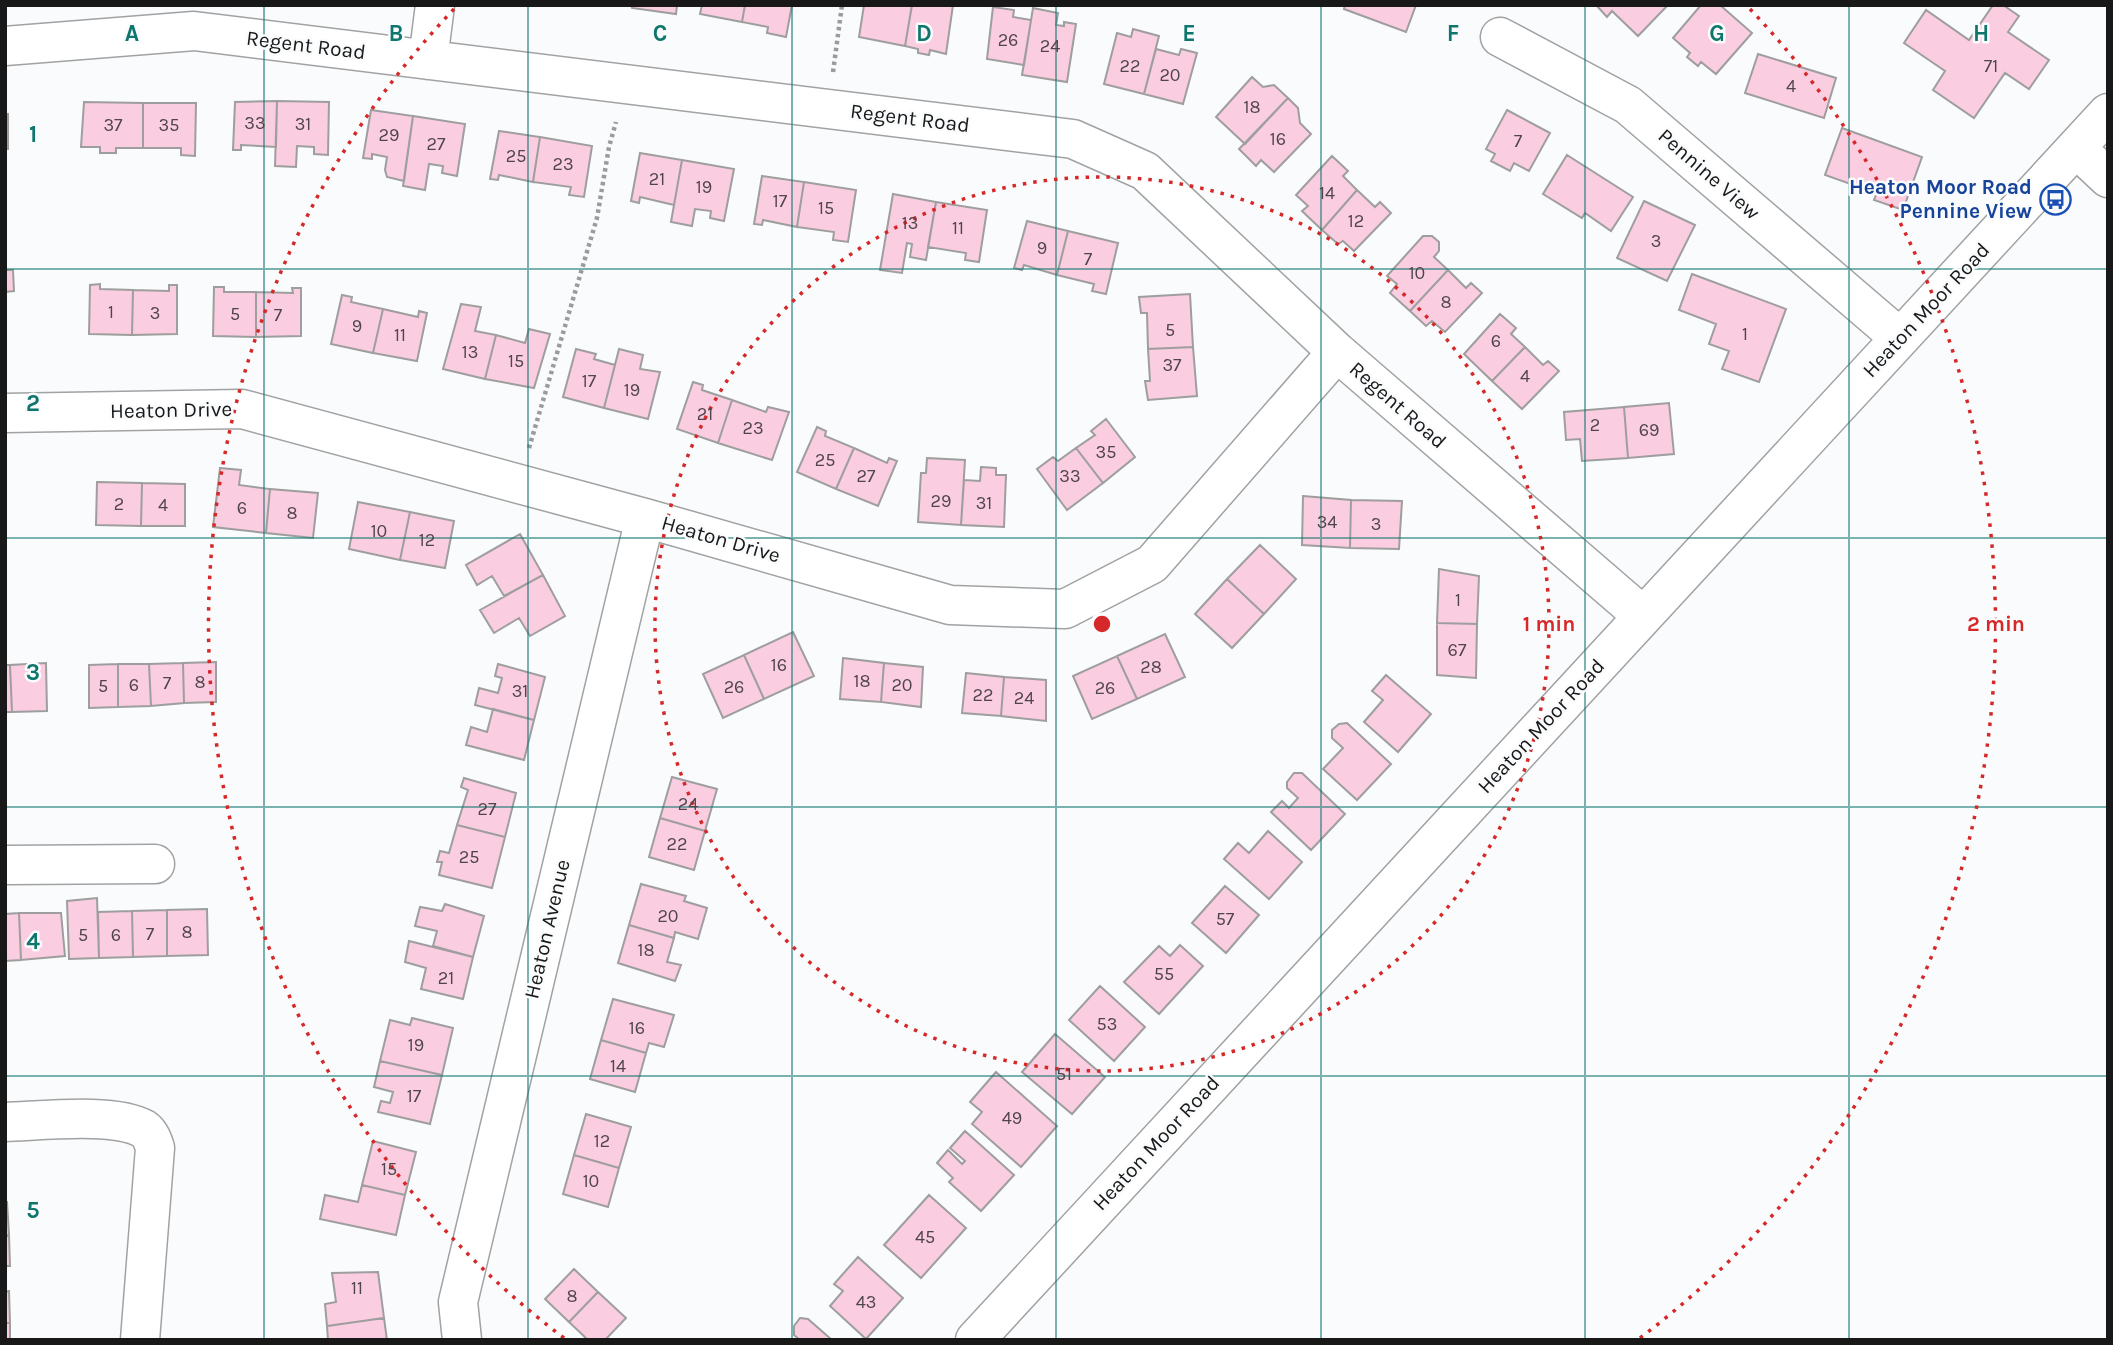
<svg xmlns="http://www.w3.org/2000/svg" width="2113" height="1345" font-family="Karla,sans-serif">
<style>
.building{fill:#facde0;stroke:#9f9e9e;stroke-width:2}
.lines{fill:none;stroke-linecap:round;stroke-linejoin:round}
.minor-casing{stroke:#a1a2a3;stroke-width:41}
.path{stroke:#9a9b9b;stroke-width:4.5;stroke-dasharray:3.5 3.5;stroke-linecap:butt}
.minor{stroke:#fff;stroke-width:38}
.grid{fill:none;stroke:#0f766e;stroke-width:2;stroke-opacity:0.55}
.ring{fill:none;stroke:#d62828;stroke-width:3.5;stroke-dasharray:3.5 7}
.labels{text-anchor:middle;stroke-width:5;stroke-linejoin:round;paint-order:stroke}
.number-label{font-size:18px;fill:#50454a}
.street-label{font-size:21px;fill:#181818;stroke:#fafbfc}
.transit-label{font-size:21px;font-weight:bold;fill:#164399;stroke:#fafbfc;text-anchor:end}
.grid-label{font-size:23px;text-anchor:middle;font-weight:bold;fill:#0f766e;stroke:#fafbfc;stroke-width:5;stroke-linejoin:round;paint-order:stroke}
.centre{fill:#d62828;stroke:#fafbfc;stroke-width:3.5}
.ring-label{font-size:21px;text-anchor:middle;font-weight:bold;fill:#d62828;stroke:#fafbfc;stroke-width:5;stroke-linejoin:round;paint-order:stroke}
</style>
<rect width="100%" height="100%" fill="#fafbfc"/>
<path class="building" d="M632,5H677L676,14L632,8Z
M702,5H745L742,22L700,14Z
M745,5H792L786,37L767,33L768,27L742,22Z
M864,5H912L905,46L859,37Z
M912,5H953L946,54L930,50L929,55L918,53V49L905,46Z
M1345,5H1416L1406,32L1344,9Z
M1596,5H1668L1638,36L1612,11L1607,17Z
M1701,5H1720L1752,33L1716,74L1701,62L1698,66L1687,57L1690,53L1673,38Z
M1993,5H2003L2019,16L2008,32L2049,60L2029,89L2005,73L1974,118L1933,90L1945,71L1904,43L1926,10L1969,40Z
M993,7L1014,10L1013,17L1031,20L1024,65L987,59Z
M1033,8L1058,13L1056,25L1064,26V22L1076,24L1067,82L1022,75Z
M1133,29L1159,36L1144,94L1104,84L1117,33L1131,37Z
M1156,49L1179,55L1181,49L1197,53L1183,104L1144,94Z
M1758,54L1836,78L1824,118L1745,93Z
M1252,77L1263,87L1274,85L1288,98L1245,144L1216,117Z
M1288,98L1298,108L1300,123L1311,134L1274,172L1261,160L1256,166L1239,149Z
M277,101L276,147L241,145V150H233L235,102Z
M277,101L329,102L328,155L314,154V147L297,146L296,167L275,166Z
M84,102L143,103V148H116V153H100V147H81Z
M143,103H196L195,156L181,155V148H143Z
M371,110L413,116L404,181L387,177L385,170L387,157L372,154V159L363,158Z
M1507,110L1550,133L1529,171L1514,163L1510,171L1491,161L1495,154L1486,149Z
M5,114H8V149H5Z
M413,116L465,124L457,176L442,173L443,166L429,164L425,190L403,186Z
M1842,128L1922,157L1903,210L1874,200L1878,190L1860,183L1859,187L1825,175Z
M499,131L540,137L533,182L499,175L498,180L490,179Z
M540,137L592,146L584,197L569,195L571,187L533,182Z
M640,153L682,160L674,205L640,197L639,203L631,201Z
M1567,155L1633,197L1611,231L1585,213L1582,218L1543,194Z
M1332,156L1348,171L1343,176L1357,190L1322,230L1302,211L1308,206L1296,195Z
M682,160L734,169L724,221L710,218L711,211L695,209L692,226L671,222Z
M762,176L804,182L797,227L763,220L762,225L754,224Z
M804,182L856,190L848,242L833,240L834,232L797,227Z
M1357,190L1375,207L1380,202L1391,213L1354,251L1343,241L1338,244L1322,230Z
M893,194L936,202L926,260L910,257L912,244L907,243L902,273L880,270Z
M1644,201L1695,225L1667,281L1617,258Z
M936,202L987,210L979,262L965,260L966,253L928,247Z
M1027,221L1068,231L1057,275L1024,265L1022,270L1014,268Z
M1068,231L1118,243L1106,294L1092,291L1094,284L1057,275Z
M1423,236H1432L1439,242V251L1434,257L1448,270L1410,311L1390,293L1397,284L1387,276Z
M5,270H13L14,291L5,292Z
M1448,270L1466,288L1471,283L1482,293L1445,332L1432,321L1426,326L1410,311Z
M1692,274L1786,309L1759,382L1722,369L1729,351L1709,344L1716,324L1679,310Z
M100,284V289L133,290L132,335L89,334L90,285Z
M169,285H177V334L132,335L133,290L169,291Z
M214,287H224V292H256V337L213,336Z
M292,288H301V336L256,337V292L293,293Z
M1190,294L1193,347L1148,349L1147,313H1141L1139,297Z
M342,295L352,297L351,302L383,309L373,353L331,344Z
M461,304L481,307L475,331L496,335L485,379L443,369Z
M383,309L418,317L419,311L427,313L417,361L373,353Z
M1500,314L1516,328L1511,334L1525,347L1492,381L1464,354Z
M529,329L550,334L534,388L485,379L496,335L525,343Z
M1193,347L1197,396L1148,400L1145,381H1150L1148,349Z
M1525,347L1543,365L1548,361L1559,371L1522,409L1492,381Z
M576,349L596,354L594,359L615,365L604,408L563,397Z
M619,349L643,355L640,369L660,372L648,419L604,408Z
M693,382L703,385L702,390L732,400L718,443L677,429Z
M732,400L766,412L768,407L789,412L772,460L718,443Z
M1669,403L1674,454L1628,458L1624,407Z
M1624,407L1628,458L1582,461L1580,439L1566,440L1564,412Z
M1106,419L1135,457L1103,483L1076,448L1095,435L1091,431Z
M817,427L826,431L825,436L854,448L836,489L797,472Z
M854,448L887,463L889,458L897,461L878,506L836,489Z
M1076,448L1103,483L1067,510L1037,469L1053,457L1058,461Z
M927,458L965,460L961,525L918,522L921,473H926Z
M981,467L996,468V475H1006L1004,527L961,525L964,480L980,481Z
M220,468L241,470L239,485L270,489L266,533L213,527Z
M97,482L142,483L141,526L96,525Z
M142,483L185,484V526H141Z
M270,489L318,493L313,538L266,533Z
M1303,496L1351,500L1350,548L1302,545Z
M1351,500L1402,501L1399,549L1350,548Z
M358,502L410,512L400,560L349,549Z
M410,512L454,521L445,568L400,560Z
M520,534L543,575L504,596L492,576L477,585L466,565Z
M1260,545L1296,579L1264,614L1227,579Z
M1439,569L1479,576L1477,624L1437,623Z
M543,575L565,616L530,636L519,618L494,633L480,610Z
M1227,579L1264,614L1232,648L1195,614Z
M1437,623L1477,624L1476,678L1437,675Z
M793,632L814,676L764,699L744,655Z
M1165,634L1185,677L1137,699L1117,656Z
M744,655L764,699L723,718L703,674Z
M1117,656L1137,699L1092,719L1073,676Z
M843,658L884,663L881,702L840,699Z
M216,662V702L184,703L183,663Z
M46,663L47,711L12,712L10,665Z
M183,663L184,703L151,706L149,664Z
M884,663L923,667L921,707L881,702Z
M118,664V707L89,708V665Z
M118,664H149L151,706L118,707Z
M498,664L545,677L534,720L475,705L479,688L498,693L502,678L495,676Z
M5,665H10L12,712H5Z
M966,673L1004,677L1001,716L962,713Z
M1386,675L1431,714L1398,752L1364,722L1383,700L1372,691Z
M1004,677L1046,680V721L1001,716Z
M493,709L534,720L524,760L466,745L471,727L487,732Z
M1347,723L1391,764L1357,800L1323,769L1343,748L1332,738V730L1339,724Z
M1294,773H1302L1345,814L1311,850L1271,812L1282,801L1289,808L1298,798L1287,788V782Z
M672,777L717,789L705,831L660,818Z
M464,778L516,793L505,837L457,825L468,790L461,787Z
M660,818L705,831L694,870L649,857Z
M457,825L505,837L492,888L439,875L442,862H437L440,851L449,853Z
M1268,831L1302,862L1269,899L1224,859L1238,843L1249,853Z
M641,884L686,896L684,901L707,908L698,939L675,932L674,938L629,925Z
M1225,886L1259,915L1226,953L1192,923Z
M97,898L99,958L69,959L67,901Z
M445,904L484,916L473,957L433,946L437,931L415,926L420,907L442,911Z
M207,909L208,955L167,956V910Z
M167,910V956L133,957L132,911Z
M132,911L133,957L99,958L98,912Z
M19,913L21,960L5,961V914Z
M19,913H61L65,956L21,960Z
M629,925L674,938L667,962L681,965L675,981L618,963Z
M409,941L473,957L463,999L421,989L426,968L405,962Z
M1180,945L1203,966L1159,1014L1124,982L1159,946L1170,956Z
M1100,986L1145,1027L1114,1061L1069,1020Z
M613,999L674,1015L664,1047L649,1043L646,1053L601,1040Z
M412,1018L453,1028L442,1075L380,1061L390,1020L410,1025Z
M1055,1034L1105,1077L1072,1114L1022,1072Z
M601,1040L646,1053L635,1092L590,1079Z
M380,1061L442,1075L430,1124L378,1112L381,1101L390,1103L393,1092L374,1087Z
M996,1072L1057,1126L1021,1167L972,1124L982,1112L970,1102Z
M586,1114L631,1127L619,1168L574,1155Z
M965,1131L1014,1175L981,1211L949,1182L953,1178L937,1163L948,1150L962,1164L965,1161L950,1148Z
M373,1141L416,1152L405,1195L362,1185Z
M574,1155L619,1168L608,1207L563,1194Z
M362,1185L405,1195L396,1235L320,1219L325,1195L358,1202Z
M929,1195L966,1228L921,1278L884,1245Z
M5,1202H7L9,1235L5,1236Z
M9,1235L10,1266H5V1236Z
M858,1257L903,1298L866,1339L830,1306L843,1291L834,1284Z
M574,1269L598,1292L569,1322L545,1299Z
M378,1272L384,1318L327,1326L325,1304L336,1302L332,1273Z
M9,1291L10,1323H5V1292Z
M598,1292L626,1318L605,1340H588L569,1322Z
M384,1318L387,1340H328L327,1326Z
M800,1318L808,1319L832,1340H800L794,1335V1326Z
M5,1323H10V1340H5Z"/>
<g class="lines">
<defs>
<path id="minor" d="M1500,37L1628,105L1900,338
M5,46L194,31L1073,139L1145,171L1337,352L1643,616
M428,60L435,5
M2076,148L2108,178
M5,413L242,409L645,518L950,605L1065,609L1152,564L1337,352
M5,865L155,864
M5,1122C40,1121 115,1112 144,1129C150,1133 153,1141 155,1148L140,1340
M462,1340L458,1302L645,518
M975,1340L2108,113"/>
</defs>
<use href="#minor" class="minor-casing"/>
<path class="path" d="M833,72L842,5
M529,448L597,218L609,147L616,122"/>
<use href="#minor" class="minor"/>
</g>
<path class="grid" d="M264,5V1340M528,5V1340M792,5V1340M1056,5V1340M1321,5V1340M1585,5V1340M1849,5V1340M5,269H2108M5,538H2108M5,807H2108M5,1076H2108"/>
<g class="ring">
<circle cx="1102" cy="624" r="447"/>
<path d="M564 1338A894 894 0 0 1 454 9M1750 9A894 894 0 0 1 1640 1338"/>
</g>
<defs>
<symbol id="bus-ring" viewBox="-11 -11 22 22"><circle r="9.5" fill="#fafbfc" stroke="#1a4fb4" stroke-width="1.5"/><path d="M-5-6H5V4H4V6H2V4H-2V6H-4V4H-5ZM-3.5-4V0h7V-4ZM-3.5 1.2v1.5H-2V1.2ZM2 1.2v1.5H3.5V1.2Z" fill="#1a4fb4"/></symbol>
</defs>
<g fill-rule="evenodd">
<use href="#bus-ring" x="2038" y="182" width="35" height="35"/>
</g>
<g class="labels">
<g class="number-label">
<text x="1008" y="46">26</text>
<text x="1050" y="52">24</text>
<text x="1130" y="72">22</text>
<text x="1991" y="72">71</text>
<text x="1170" y="81">20</text>
<text x="1791" y="92">4</text>
<text x="1252" y="113">18</text>
<text x="255" y="129">33</text>
<text x="303" y="130">31</text>
<text x="113" y="131">37</text>
<text x="169" y="131">35</text>
<text x="389" y="141">29</text>
<text x="1278" y="145">16</text>
<text x="1518" y="147">7</text>
<text x="436" y="150">27</text>
<text x="516" y="162">25</text>
<text x="563" y="170">23</text>
<text x="657" y="185">21</text>
<text x="704" y="193">19</text>
<text x="1327" y="199">14</text>
<text x="780" y="207">17</text>
<text x="826" y="214">15</text>
<text x="1356" y="227">12</text>
<text x="910" y="229">13</text>
<text x="958" y="234">11</text>
<text x="1656" y="247">3</text>
<text x="1042" y="254">9</text>
<text x="1088" y="265">7</text>
<text x="1417" y="279">10</text>
<text x="1446" y="308">8</text>
<text x="111" y="318">1</text>
<text x="155" y="319">3</text>
<text x="235" y="320">5</text>
<text x="278" y="321">7</text>
<text x="357" y="332">9</text>
<text x="1170" y="336">5</text>
<text x="1745" y="340">1</text>
<text x="400" y="341">11</text>
<text x="1496" y="347">6</text>
<text x="470" y="358">13</text>
<text x="516" y="367">15</text>
<text x="1172" y="371">37</text>
<text x="1525" y="382">4</text>
<text x="589" y="387">17</text>
<text x="632" y="396">19</text>
<text x="705" y="420">21</text>
<text x="1595" y="431">2</text>
<text x="753" y="434">23</text>
<text x="1649" y="436">69</text>
<text x="1106" y="458">35</text>
<text x="825" y="466">25</text>
<text x="866" y="482">27</text>
<text x="1070" y="482">33</text>
<text x="941" y="507">29</text>
<text x="984" y="509">31</text>
<text x="119" y="510">2</text>
<text x="163" y="511">4</text>
<text x="242" y="514">6</text>
<text x="292" y="519">8</text>
<text x="1327" y="528">34</text>
<text x="1376" y="530">3</text>
<text x="379" y="537">10</text>
<text x="427" y="546">12</text>
<text x="1458" y="606">1</text>
<text x="1457" y="656">67</text>
<text x="779" y="671">16</text>
<text x="1151" y="673">28</text>
<text x="862" y="687">18</text>
<text x="200" y="688">8</text>
<text x="167" y="689">7</text>
<text x="134" y="691">6</text>
<text x="902" y="691">20</text>
<text x="103" y="692">5</text>
<text x="734" y="693">26</text>
<text x="1105" y="694">26</text>
<text x="520" y="697">31</text>
<text x="983" y="701">22</text>
<text x="1024" y="704">24</text>
<text x="688" y="810">24</text>
<text x="487" y="815">27</text>
<text x="677" y="850">22</text>
<text x="469" y="863">25</text>
<text x="668" y="922">20</text>
<text x="1225" y="925">57</text>
<text x="187" y="938">8</text>
<text x="150" y="940">7</text>
<text x="83" y="941">5</text>
<text x="116" y="941">6</text>
<text x="646" y="956">18</text>
<text x="1164" y="980">55</text>
<text x="446" y="984">21</text>
<text x="1107" y="1030">53</text>
<text x="637" y="1034">16</text>
<text x="416" y="1051">19</text>
<text x="618" y="1072">14</text>
<text x="1064" y="1080">51</text>
<text x="414" y="1102">17</text>
<text x="1012" y="1124">49</text>
<text x="602" y="1147">12</text>
<text x="389" y="1175">15</text>
<text x="591" y="1187">10</text>
<text x="925" y="1243">45</text>
<text x="357" y="1294">11</text>
<text x="572" y="1302">8</text>
<text x="866" y="1308">43</text>
</g>
<g class="street-label">
<text transform="translate(306 45) rotate(7)" y="7">Regent Road</text>
<text transform="translate(910 118) rotate(7)" y="7">Regent Road</text>
<text transform="translate(1709 174) rotate(41)" y="7">Pennine View</text>
<text transform="translate(1926 310) rotate(-47)" y="7">Heaton Moor Road</text>
<text transform="translate(1398 405) rotate(41)" y="7">Regent Road</text>
<text transform="translate(171 410) rotate(-1)" y="7">Heaton Drive</text>
<text transform="translate(721 539) rotate(16)" y="7">Heaton Drive</text>
<text transform="translate(1541 726) rotate(-47)" y="7">Heaton Moor Road</text>
<text transform="translate(547 929) rotate(-77)" y="7">Heaton Avenue</text>
<text transform="translate(1156 1143) rotate(-47)" y="7">Heaton Moor Road</text>
</g>
<g class="transit-label">
<text x="2032" y="194">Heaton Moor Road<tspan x="2032" dy="24">Pennine View</tspan></text>
</g>
</g>
<g class="grid-label">
<text x="132" y="41">A</text>
<text x="396" y="41">B</text>
<text x="660" y="41">C</text>
<text x="924" y="41">D</text>
<text x="1189" y="41">E</text>
<text x="1453" y="41">F</text>
<text x="1717" y="41">G</text>
<text x="1981" y="41">H</text>
<text x="33" y="142">1</text>
<text x="33" y="411">2</text>
<text x="33" y="680">3</text>
<text x="33" y="949">4</text>
<text x="33" y="1218">5</text>
</g>
<circle cx="1102" cy="624" r="10" class="centre"/>
<g class="ring-label">
<text x="1549" y="631">1 min</text>
<text x="1996" y="631">2 min</text>
</g>
<rect width="2113" height="1345" fill="none" stroke="#181818" stroke-width="14"/>
</svg>
